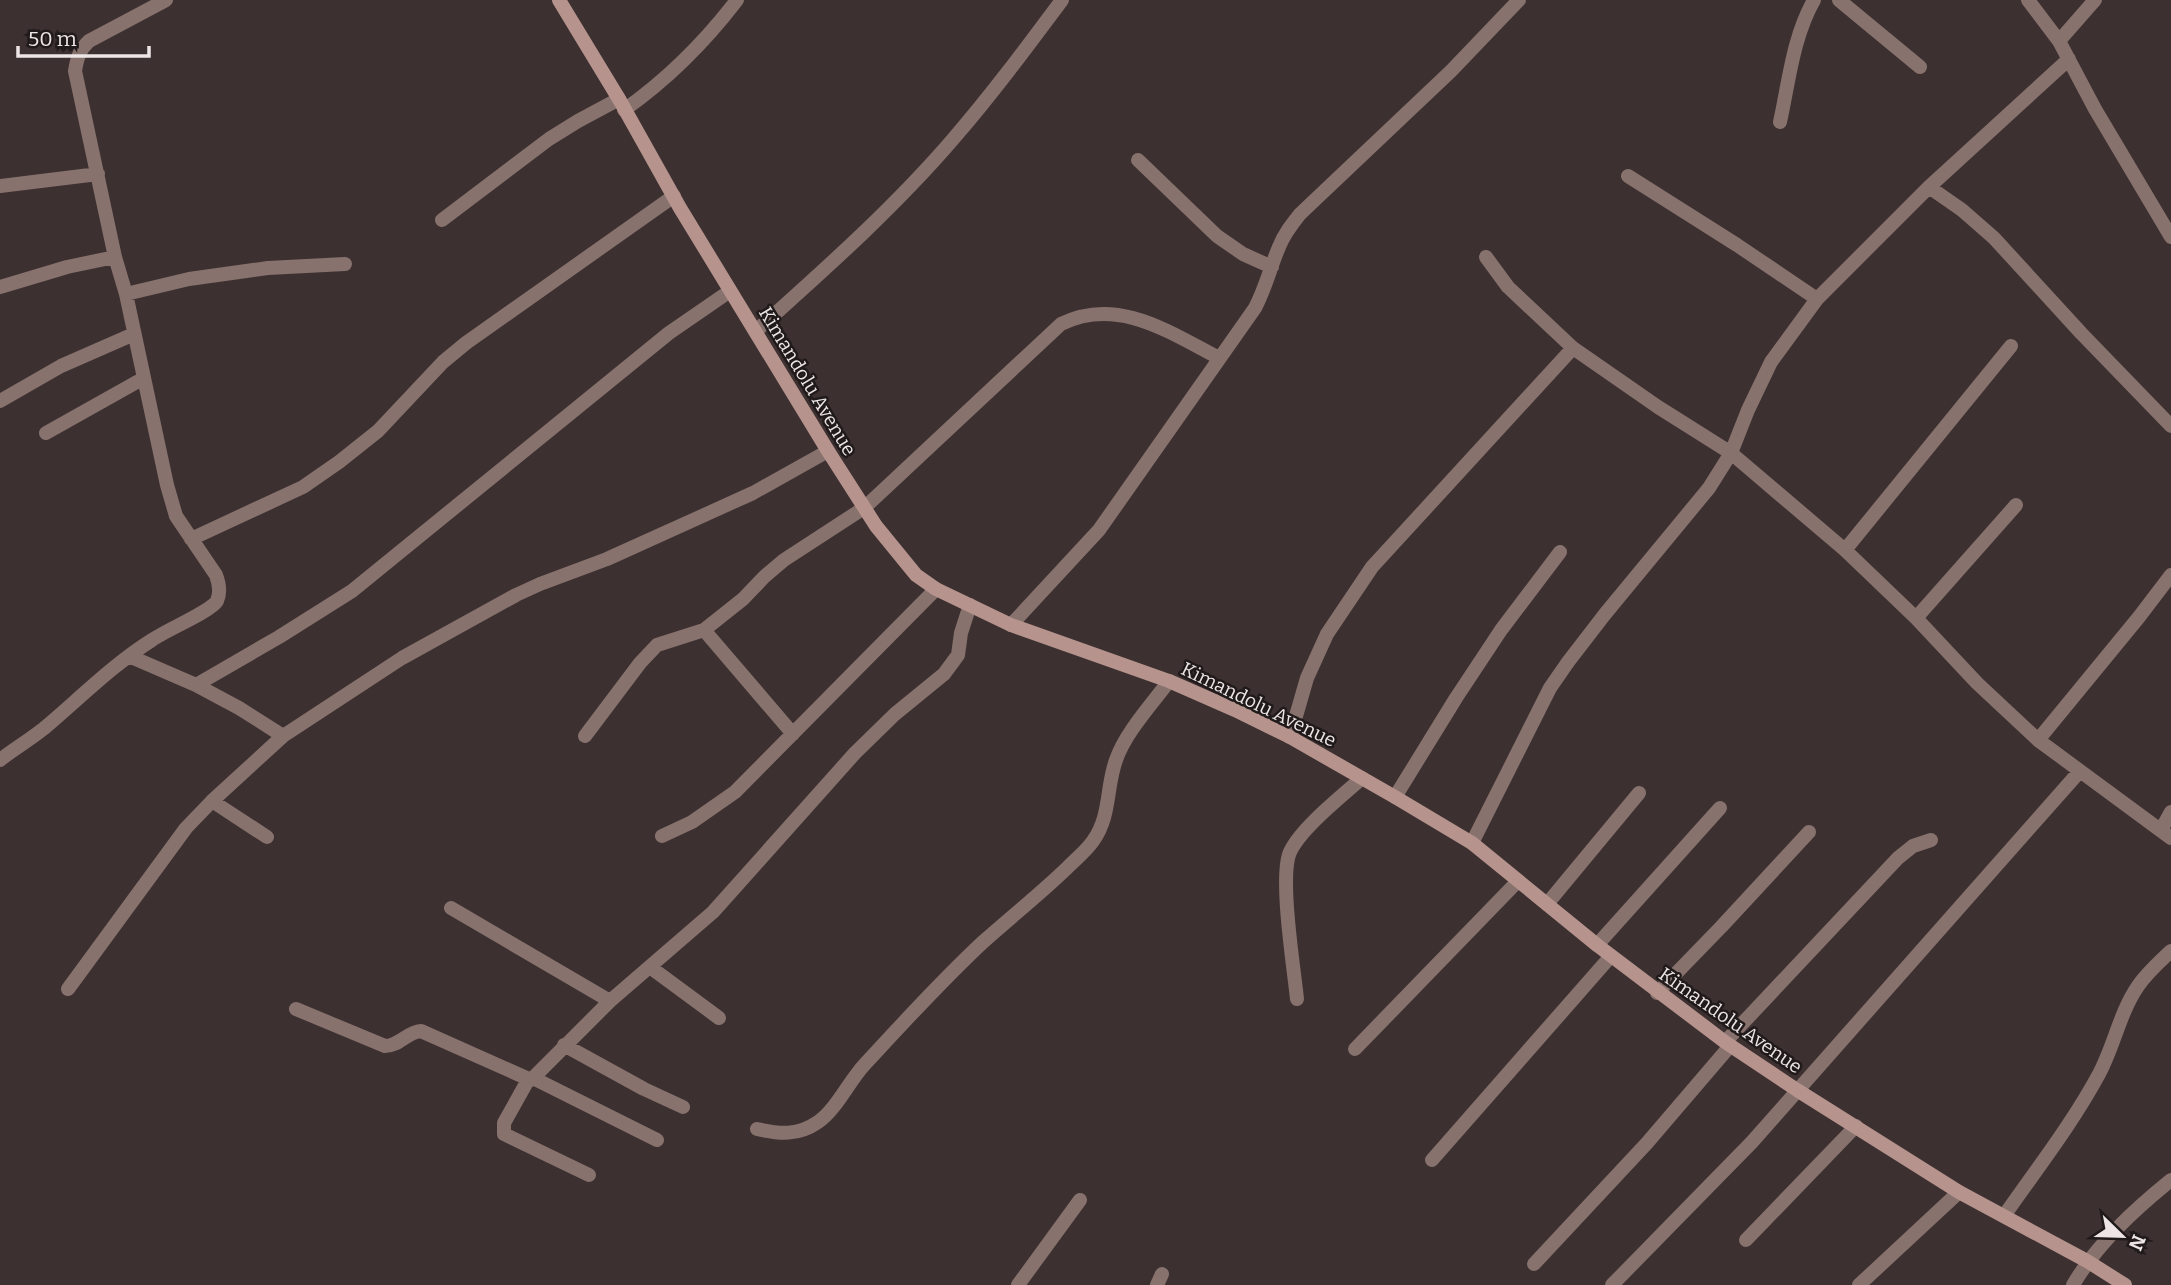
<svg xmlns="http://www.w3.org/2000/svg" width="2171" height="1285" font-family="Bitter,serif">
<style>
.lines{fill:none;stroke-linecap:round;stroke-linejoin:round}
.street{stroke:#87726d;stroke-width:14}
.secondary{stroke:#b6948d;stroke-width:14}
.labels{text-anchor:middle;stroke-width:5;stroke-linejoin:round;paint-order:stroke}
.street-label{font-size:19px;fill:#ede5e6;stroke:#201a1a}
</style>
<rect width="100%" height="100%" fill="#3d3031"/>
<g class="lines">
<path class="street" d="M1839,0L1920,67
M2028,0L2059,41L2095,109L2171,237
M2059,41L2095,0
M624,110C668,79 704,43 737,0
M1780,122C1789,81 1793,37 1814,0
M1138,160L1217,236L1243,254L1272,267
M1628,176L1737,245L1817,299
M0,186L98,174
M1929,187L1962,210L1994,238L2081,333L2171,426
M442,220L549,139L578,121L619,99
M1486,257L1508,287L1573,348L1658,407L1731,453L1845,550L1916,618L1977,683L2038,740L2171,838
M0,287L67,267L115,257
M126,294L189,279L268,268L345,264
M756,331C824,270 894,208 954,138C992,94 1027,47 1062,0
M0,401L61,366L134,334
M46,433L144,378
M191,539L303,487L339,462L378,431L443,362L466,343L674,196
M1845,550L2011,346
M1916,618L2016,505
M1011,625L1099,530L1255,308C1266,287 1270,268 1279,247C1284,234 1292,224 1300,214L1451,71L1519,0
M704,630L793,734
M129,656L196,685L239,708L283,736
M196,685L279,637L352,591L669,333L730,291
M585,736L640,663L657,645L704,630L743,599L764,577L784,560L864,508L1061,324C1117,296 1169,332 1219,358
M1290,737L1307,678L1327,634L1372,567L1573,348
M2038,740L2139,617L2171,575
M0,760C15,748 33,738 48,725C82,696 114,664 152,640C166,630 210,612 217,601C221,592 219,583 216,575L176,516L167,485L126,294L115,257L75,71C77,59 79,50 89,41L166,0
M1395,797L1456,698L1501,630L1560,552
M212,801L267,837
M2161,830L2171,812
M662,836L692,822L735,792L936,589
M1472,843L1550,688L1568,662L1605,614L1709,488L1731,453L1748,410L1771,362L1817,299L1929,187L2069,59
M1547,904L1639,793
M451,908L610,1001
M1597,945L1720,808
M650,967L719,1018
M68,989L186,828L212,801L283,736L402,658L516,595L540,584L607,559L753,493L828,451
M1657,993L1722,926L1809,832
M1297,999C1294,969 1279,876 1290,852C1301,828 1342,796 1362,778
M296,1009L385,1046C399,1046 407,1032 421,1031L531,1080L610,1001L713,912L855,753L895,714L944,674L958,655L961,633L970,605
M1725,1042L1898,858L1913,846L1931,840
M564,1045L644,1089L683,1107
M1355,1049L1518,881
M533,1078L657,1140
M528,1080L504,1123V1134L589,1175
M757,1129C780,1134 798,1136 818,1122C836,1110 849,1081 865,1064C903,1023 942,980 983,942C1011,917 1040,894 1067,868C1076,859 1086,851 1093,841C1111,816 1106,787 1116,760C1125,733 1152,704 1169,681
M1432,1160L1611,956
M2004,1216C2036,1170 2072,1124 2099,1074C2114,1046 2120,1012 2138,986C2147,973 2159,962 2171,951
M1746,1240L1856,1126
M1534,1264L1647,1143L1730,1046
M1018,1285L1080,1200
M1157,1285L1162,1274
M1612,1285L1752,1142L2080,771
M1859,1285L1959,1192
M2073,1285C2097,1244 2134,1210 2171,1180"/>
<path class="secondary" d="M559,0L619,99L680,208L828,451L876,526L916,575L936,589L1011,625L1169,681L1235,710L1290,737L1395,797L1472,843L1597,945L1725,1042L1797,1090L1959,1192L2087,1261L2125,1285"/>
</g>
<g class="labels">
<g class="street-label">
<text transform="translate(808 381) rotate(59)" y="7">Kimandolu Avenue</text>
<text transform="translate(1259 704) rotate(26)" y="7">Kimandolu Avenue</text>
<text transform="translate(1731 1020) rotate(35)" y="7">Kimandolu Avenue</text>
</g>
</g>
<g transform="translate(2122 1236) rotate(113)" stroke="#201a1a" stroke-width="5" paint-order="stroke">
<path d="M0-5L12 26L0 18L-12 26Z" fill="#ede5e6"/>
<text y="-10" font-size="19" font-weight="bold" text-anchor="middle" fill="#ede5e6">N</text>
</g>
<path d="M18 46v10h131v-10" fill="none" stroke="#ede5e6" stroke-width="3.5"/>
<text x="28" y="46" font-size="21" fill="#ede5e6" stroke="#201a1a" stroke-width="5" paint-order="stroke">50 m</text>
</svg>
